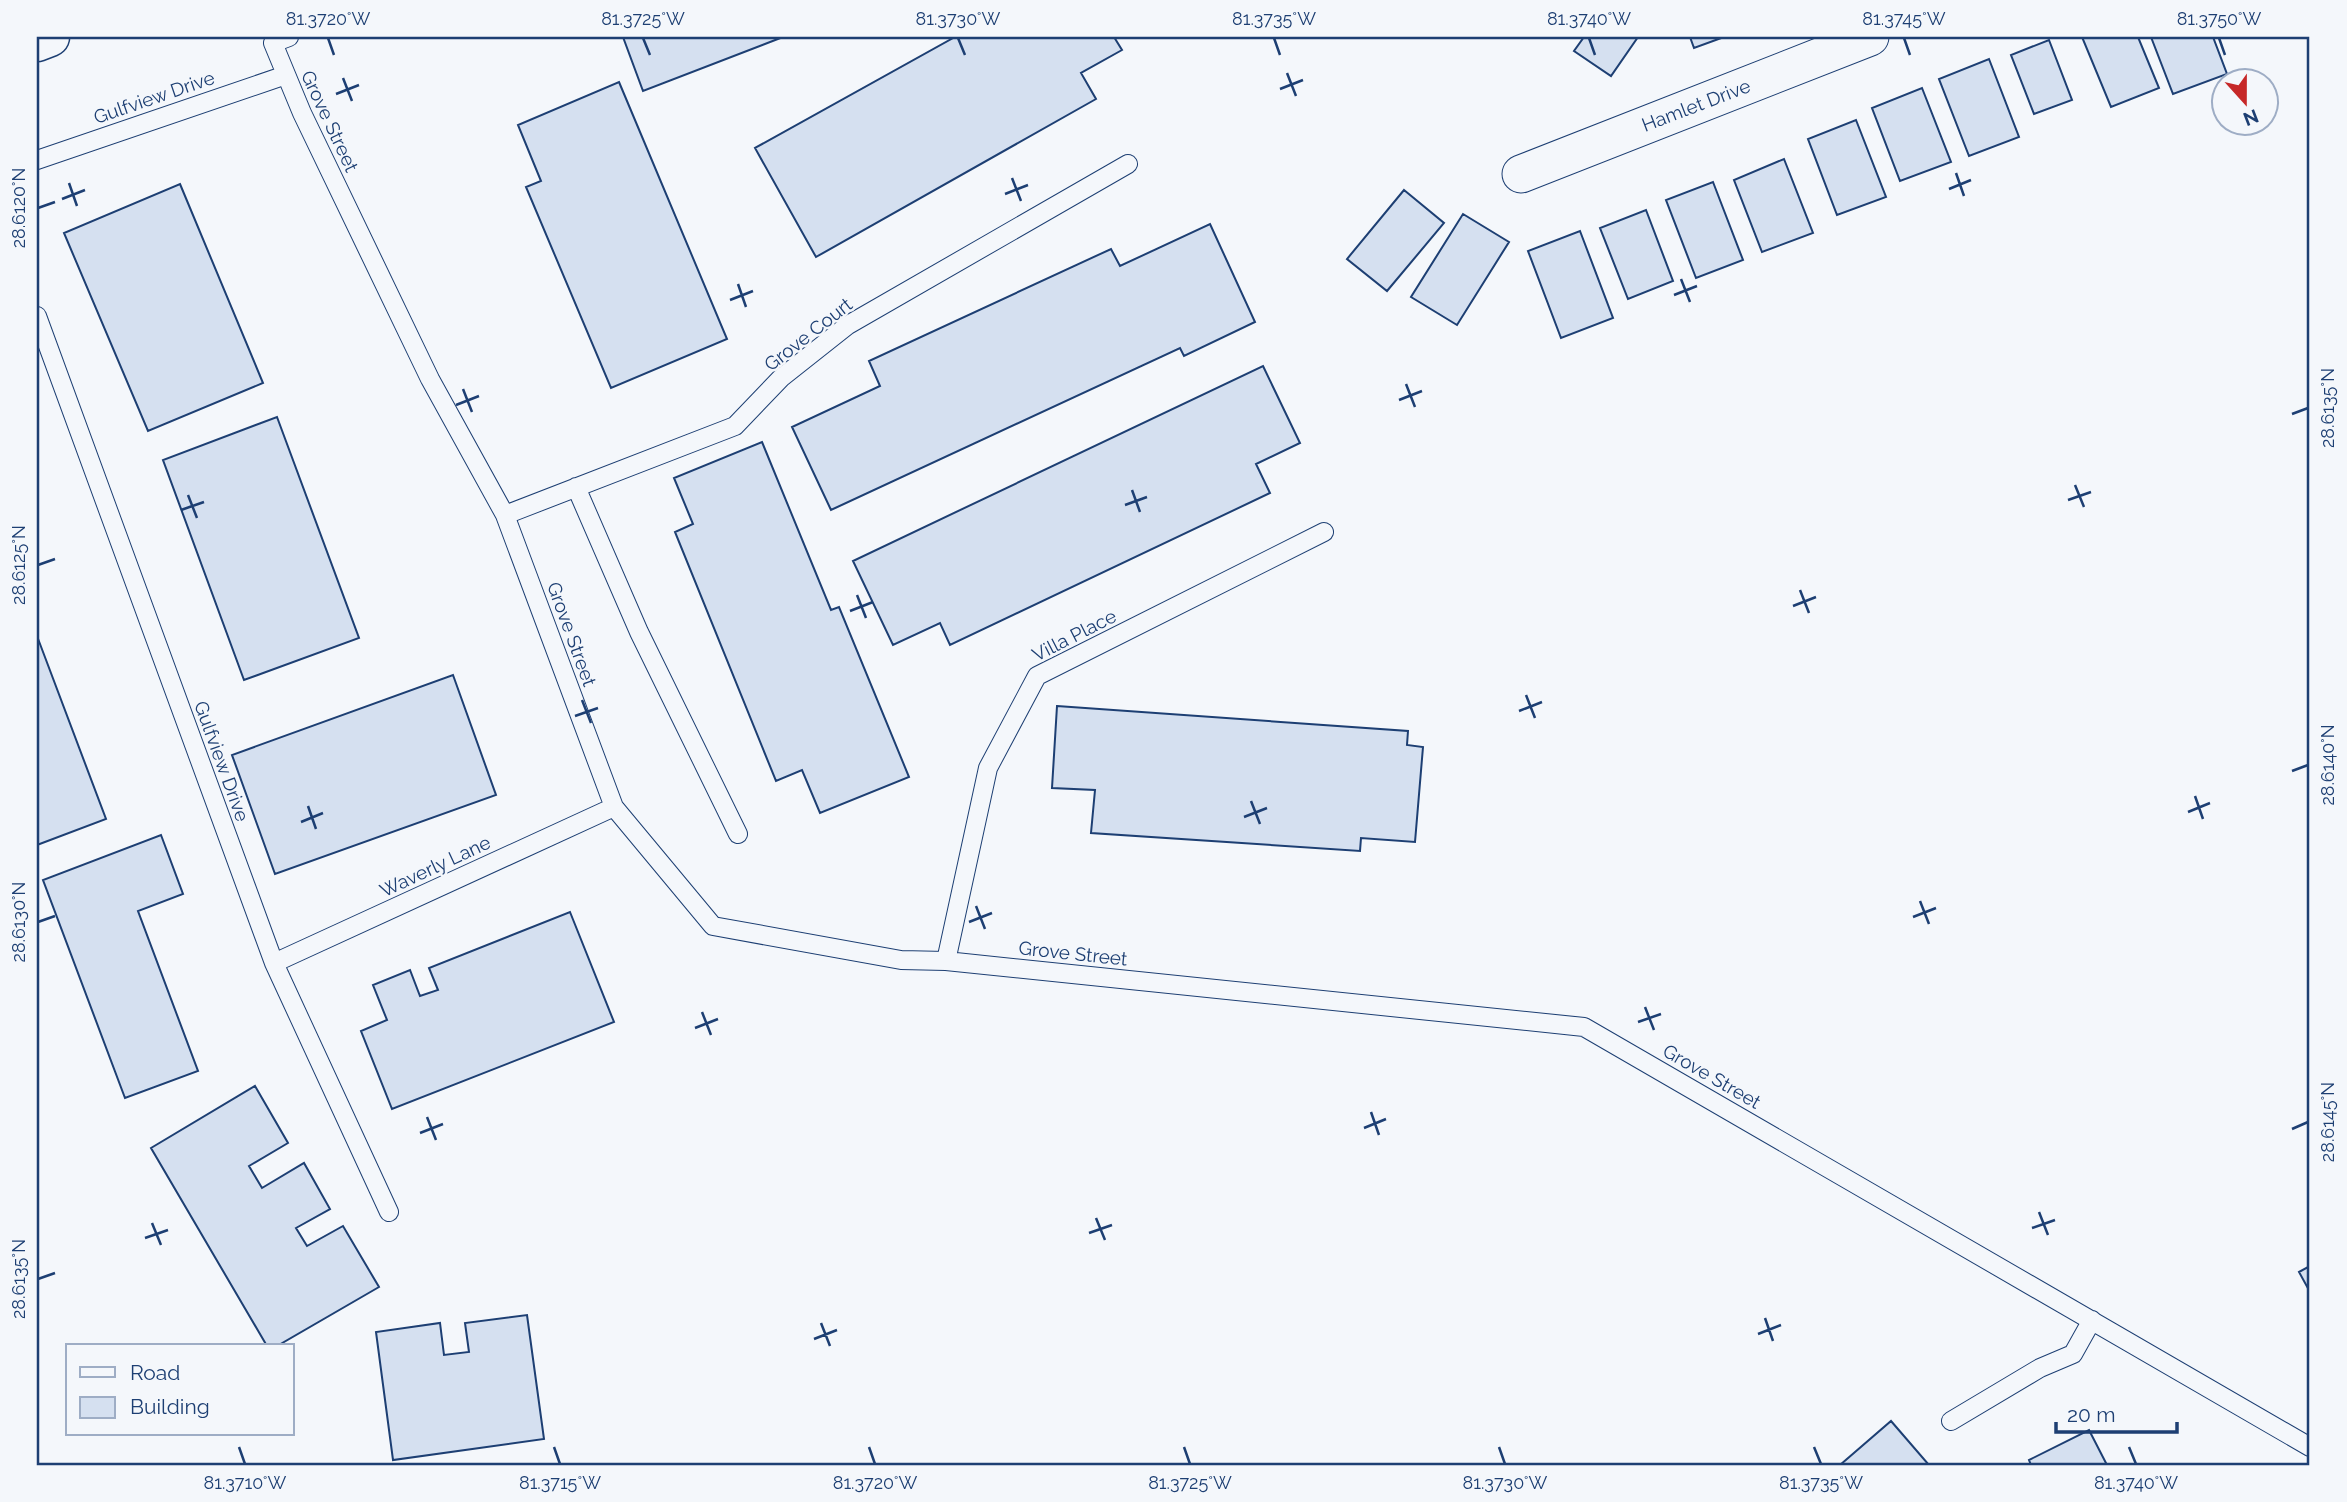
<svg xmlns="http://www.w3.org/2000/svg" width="2347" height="1502" font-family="Raleway,sans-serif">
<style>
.building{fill:#d5e0f0;stroke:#1d3f73;stroke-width:2}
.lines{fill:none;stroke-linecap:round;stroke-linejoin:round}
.lane-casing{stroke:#1d3f73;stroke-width:20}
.street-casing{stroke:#1d3f73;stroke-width:39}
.secondary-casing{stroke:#1d3f73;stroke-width:41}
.lane{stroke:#f4f7fb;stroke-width:18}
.street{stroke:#f4f7fb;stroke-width:37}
.secondary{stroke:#f4f7fb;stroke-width:38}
.ticks{fill:none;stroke:#1d3f73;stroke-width:2.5}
.labels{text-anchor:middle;stroke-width:5;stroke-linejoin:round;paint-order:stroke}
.street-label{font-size:19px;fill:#1d3f73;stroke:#f4f7fb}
.neatline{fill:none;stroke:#1d3f73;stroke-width:2.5}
.ticks-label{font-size:18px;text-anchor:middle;fill:#1d3f73}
</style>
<rect width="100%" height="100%" fill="#f4f7fb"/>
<path class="building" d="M623,37H783L643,91Z
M955,37H1114L1122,50L1081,73L1096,99L816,257L755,148Z
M1584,37H1638L1611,76L1574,51Z
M1690,37H1724L1694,48Z
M2082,37H2138L2159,88L2111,107Z
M2151,37H2213L2227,74L2173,94Z
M2049,40L2072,100L2034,114L2011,55Z
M1989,59L2019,137L1969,156L1939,79Z
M619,82L727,339L611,388L526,187L541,181L518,125Z
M1922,88L1951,162L1900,181L1872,108Z
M1856,120L1886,197L1837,215L1808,139Z
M1784,159L1813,233L1762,252L1734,180Z
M1713,182L1743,260L1696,278L1666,200Z
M180,184L263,383L148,431L64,233Z
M1404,190L1444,223L1387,291L1347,259Z
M1646,210L1673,281L1628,299L1600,228Z
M1463,214L1509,242L1457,325L1411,297Z
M1210,224L1255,322L1184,356L1180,348L831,510L792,427L880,386L869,361L1111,249L1120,266Z
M1580,231L1613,318L1561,338L1528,251Z
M1263,366L1300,443L1256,464L1270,493L950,645L940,623L893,645L853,561Z
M277,417L359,638L244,680L163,460Z
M762,442L831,610L839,607L909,777L820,813L802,770L776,781L675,532L693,524L674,478Z
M37,636L106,819L37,845Z
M453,675L496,795L275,874L232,755Z
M1057,706L1408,731L1407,745L1423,747L1415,842L1361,838L1360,851L1091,833L1095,790L1052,788Z
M161,835L183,894L138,911L198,1071L125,1098L43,880Z
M570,912L614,1022L392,1109L361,1031L387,1020L373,985L410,970L420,996L438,990L429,968Z
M255,1086L288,1143L249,1166L262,1188L304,1163L330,1209L296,1228L307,1246L343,1226L379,1287L277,1346H267L151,1148Z
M2310,1266V1292L2299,1272Z
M527,1315L544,1439L393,1460L376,1332L440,1323L444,1355L469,1352L465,1323Z
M1891,1421L1929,1465H1840Z
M2089,1430L2107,1465H2031L2029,1460Z"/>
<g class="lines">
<defs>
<path id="lane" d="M289,37L273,43L302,113L430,379L505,515L614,807L713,926L901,960L946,961L1584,1027L2310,1447
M37,160L286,75
M37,316L274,963L389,1212
M576,487L639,632L738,834
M505,515L735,426L781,378L848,325L1128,164
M946,961L988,768L1037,676L1324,532
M274,963L614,807
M1951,1421L2040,1368L2073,1354L2092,1320"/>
<path id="street" d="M1521,174L1870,37"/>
<path id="secondary" d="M37,42L50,37"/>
</defs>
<use href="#lane" class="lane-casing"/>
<use href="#street" class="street-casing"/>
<use href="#secondary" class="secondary-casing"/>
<use href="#lane" class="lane"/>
<use href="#street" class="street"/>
<use href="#secondary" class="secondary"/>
</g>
<path class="ticks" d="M328,38L334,55M643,38L650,55M958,38L965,55M1274,38L1280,55M1589,38L1595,55M1904,38L1910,55M2219,38L2225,55M1287,73L1296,96M343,78L352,101M1280,89L1303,80M336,94L359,85M1956,173L1964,196M1012,178L1021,201M69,183L77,206M1949,189L1971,180M1005,194L1028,185M62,199L85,190M38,208L55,202M1681,279L1690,302M738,284L746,307M1674,295L1697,286M730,300L753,291M1406,384L1415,407M463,389L472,412M1399,400L1422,391M456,405L479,396M2292,414L2308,408M2075,485L2084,507M1132,490L1140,512M188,495L197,518M2068,500L2091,492M1125,505L1147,497M181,510L204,502M38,565L55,559M1800,590L1809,613M857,595L866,618M1793,606L1816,597M850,611L873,602M1526,695L1535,718M582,700L591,723M1519,711L1542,702M575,716L598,708M2292,771L2308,765M2195,796L2203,819M1251,801L1260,824M308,806L316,829M2188,812L2210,803M1244,817L1267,808M301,822L323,813M1920,901L1929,924M976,906L985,929M1913,917L1936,908M38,922L55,916M969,922L992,913M1645,1007L1654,1030M702,1012L711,1035M1638,1022L1661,1014M695,1028L718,1019M1371,1112L1379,1135M427,1117L436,1140M1364,1128L1386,1119M2292,1129L2308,1122M420,1133L443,1124M2039,1212L2048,1235M1096,1218L1105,1240M152,1223L161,1245M2032,1228L2055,1220M1089,1233L1112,1225M145,1238L168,1230M38,1279L55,1273M1765,1318L1773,1341M821,1323L830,1346M1758,1334L1781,1325M814,1339L837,1330M239,1447L245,1464M554,1447L560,1464M869,1447L875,1464M1184,1447L1190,1464M1499,1447L1505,1464M1814,1447L1821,1464M2129,1447L2136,1464"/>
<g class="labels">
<g class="street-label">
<text transform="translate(154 97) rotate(-19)" y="7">Gulfview Drive</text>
<text transform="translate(1696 105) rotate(-21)" y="7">Hamlet Drive</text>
<text transform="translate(330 121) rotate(65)" y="7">Grove Street</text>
<text transform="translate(808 334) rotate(-38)" y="7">Grove Court</text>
<text transform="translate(572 634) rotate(70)" y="7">Grove Street</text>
<text transform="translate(1074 635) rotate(-27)" y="7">Villa Place</text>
<text transform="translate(222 761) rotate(70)" y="7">Gulfview Drive</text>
<text transform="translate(435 866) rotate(-25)" y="7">Waverly Lane</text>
<text transform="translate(1073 953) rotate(6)" y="7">Grove Street</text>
<text transform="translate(1712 1076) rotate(30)" y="7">Grove Street</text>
</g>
</g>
<rect width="2347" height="1502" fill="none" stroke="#f4f7fb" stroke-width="77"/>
<rect x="66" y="1344" width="228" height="91" fill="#f4f7fb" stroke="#9eadc5" stroke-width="2"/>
<rect x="80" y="1367" width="35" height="10" fill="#f4f7fb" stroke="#9eadc5" stroke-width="2"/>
<text x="130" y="1380" font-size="21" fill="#1d3f73">Road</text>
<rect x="80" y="1397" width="35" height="21" fill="#d5e0f0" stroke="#9eadc5" stroke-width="2"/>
<text x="130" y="1414" font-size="21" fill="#1d3f73">Building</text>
<g transform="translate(2245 102) rotate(159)"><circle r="33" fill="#f4f7fb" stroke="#9eadc5" stroke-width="2"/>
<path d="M0-5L12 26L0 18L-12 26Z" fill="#c62828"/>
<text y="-10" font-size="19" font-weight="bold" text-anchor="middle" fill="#1d3f73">N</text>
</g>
<path d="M2056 1422v10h121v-10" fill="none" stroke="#1d3f73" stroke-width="3.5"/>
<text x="2067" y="1422" font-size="21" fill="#1d3f73" stroke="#f4f7fb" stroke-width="5" paint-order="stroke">20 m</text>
<rect x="38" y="38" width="2270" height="1426" class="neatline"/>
<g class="ticks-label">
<text x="328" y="25">81.3720°W</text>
<text x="643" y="25">81.3725°W</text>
<text x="958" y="25">81.3730°W</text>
<text x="1274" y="25">81.3735°W</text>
<text x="1589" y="25">81.3740°W</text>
<text x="1904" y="25">81.3745°W</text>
<text x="2219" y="25">81.3750°W</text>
<text transform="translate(19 208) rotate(-90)" y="6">28.6120°N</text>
<text transform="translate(2328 408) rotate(-90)" y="6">28.6135°N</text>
<text transform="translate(19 565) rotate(-90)" y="6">28.6125°N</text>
<text transform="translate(2328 765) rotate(-90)" y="6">28.6140°N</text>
<text transform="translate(19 922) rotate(-90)" y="6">28.6130°N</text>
<text transform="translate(2328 1122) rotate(-90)" y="6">28.6145°N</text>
<text transform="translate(19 1279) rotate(-90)" y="6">28.6135°N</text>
<text x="245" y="1489">81.3710°W</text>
<text x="560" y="1489">81.3715°W</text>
<text x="875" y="1489">81.3720°W</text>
<text x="1190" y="1489">81.3725°W</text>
<text x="1505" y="1489">81.3730°W</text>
<text x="1821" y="1489">81.3735°W</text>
<text x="2136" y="1489">81.3740°W</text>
</g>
</svg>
